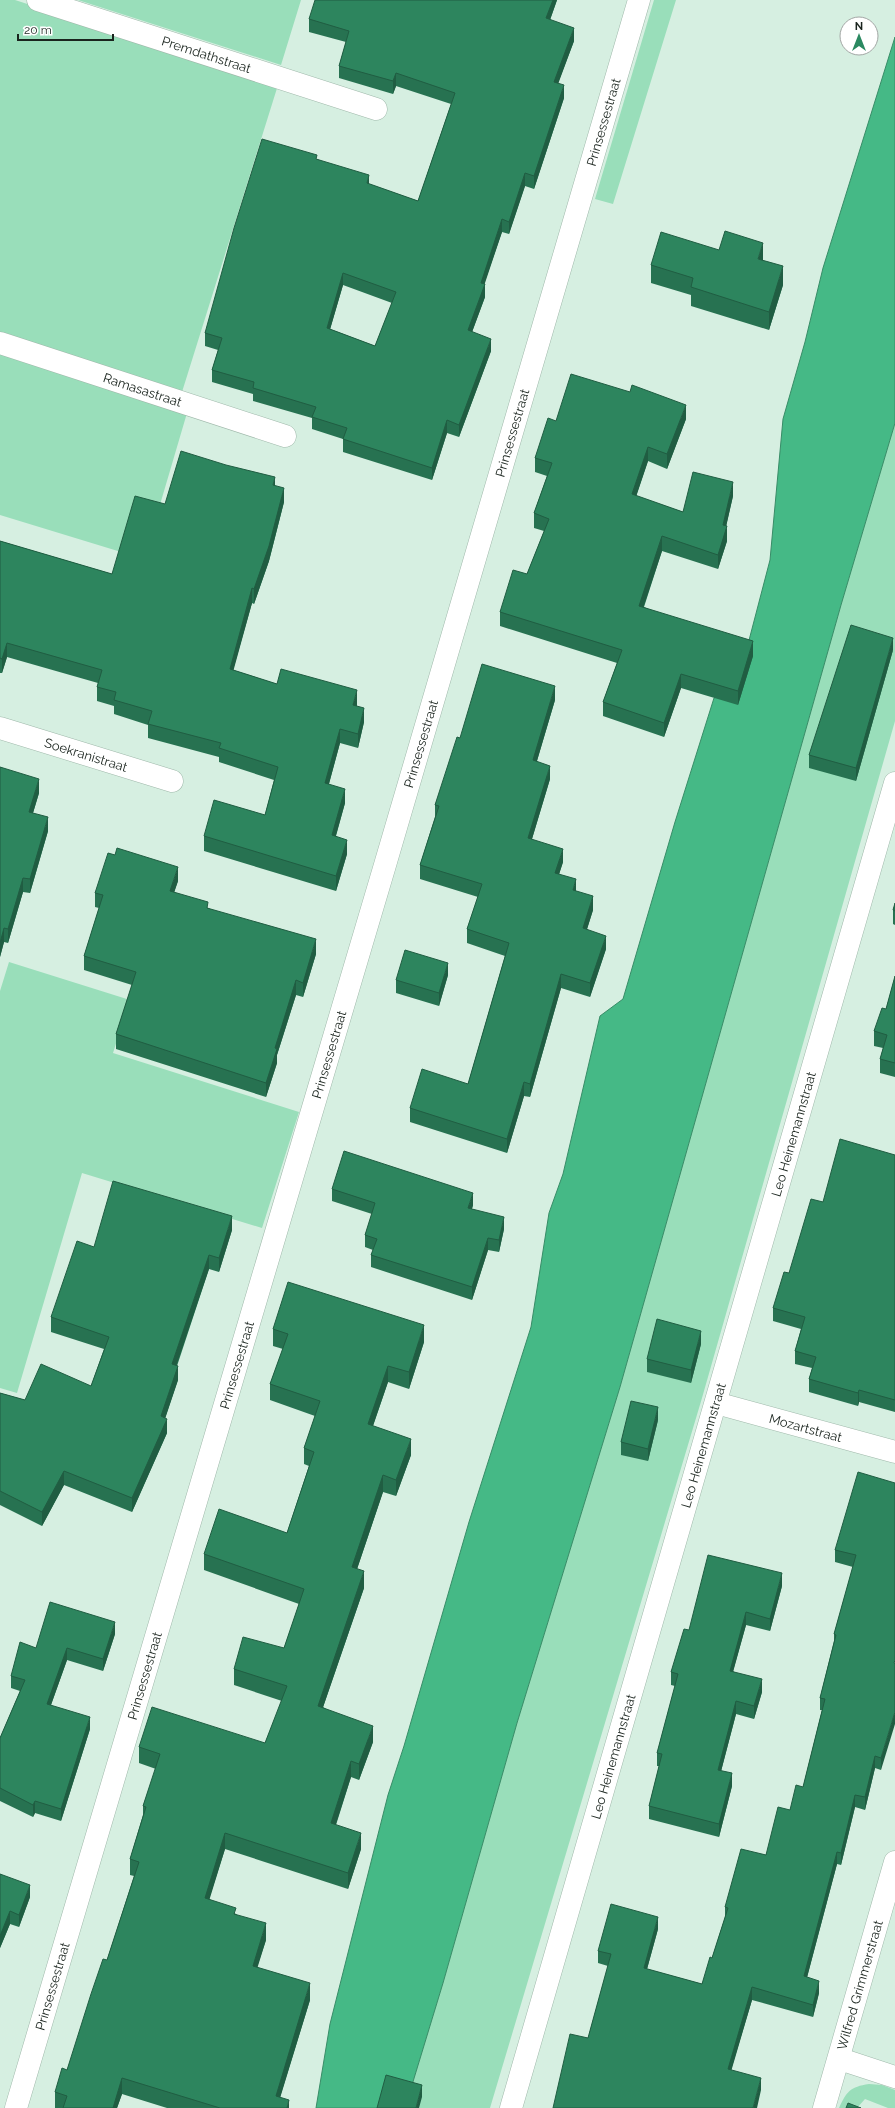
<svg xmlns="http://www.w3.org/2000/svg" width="895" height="2108" font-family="Raleway,sans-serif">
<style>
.green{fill:#99deba}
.water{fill:#45b986;stroke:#388c67}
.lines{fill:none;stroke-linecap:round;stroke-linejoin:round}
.minor-casing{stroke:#9fb8aa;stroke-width:23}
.tertiary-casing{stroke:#9fb8aa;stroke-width:23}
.minor{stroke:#fff;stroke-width:22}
.tertiary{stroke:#fff;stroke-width:22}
.wall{fill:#277251;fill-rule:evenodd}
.shaded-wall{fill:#205d42}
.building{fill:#2d855e;stroke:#205d42;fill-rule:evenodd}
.labels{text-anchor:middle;stroke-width:3;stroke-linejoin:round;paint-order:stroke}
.street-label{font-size:13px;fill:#1a241e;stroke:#fff}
</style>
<rect width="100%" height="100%" fill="#d6efe1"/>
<path class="green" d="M0,0H15L278,85L182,392L0,333Z
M78,0H301L281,65Z
M654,0H676L613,204L595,199Z
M0,352L187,413L144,559L0,515Z
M895,423V721L702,1398L490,2108H405L443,1983L517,1723L620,1387L841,605Z
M9,962L130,1000L113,1053L299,1112L262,1228L82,1173L17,1393L0,1388V991Z
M869,2084L882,2085L895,2090V2108H888L865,2099L857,2108H839C847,2091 850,2087 869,2084Z"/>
<path class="water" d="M895,37V423L841,605L620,1387L517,1723L443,1983L405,2108H316L330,2024L388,1795L404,1746L469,1522L531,1327L549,1213L563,1174L600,1016L623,999L675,822L714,698L736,690L770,560L783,419L805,342L823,268Z"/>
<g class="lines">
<defs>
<g id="minor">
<path id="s1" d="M38,0L376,109"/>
<path id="s2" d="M0,343L285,436"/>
<path id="s3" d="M0,728L172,781"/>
<path id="s4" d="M716,1403L895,1452"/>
<path d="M840,2059L895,2077"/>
<path id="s5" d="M16,2108L385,865L639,0"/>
<path id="s6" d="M824,2108L895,1862"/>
</g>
<g id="tertiary">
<path id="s7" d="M511,2108L895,783"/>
</g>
</defs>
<use href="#minor" class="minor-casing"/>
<use href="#tertiary" class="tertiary-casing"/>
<use href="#minor" class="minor"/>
<use href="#tertiary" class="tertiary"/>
</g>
<path class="wall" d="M557,0L550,20L574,41L558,83L564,98L534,189L525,186L509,234L502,232L484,284L485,297L472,332L491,351L459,437L447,433L432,480L343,452V439L312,429V418L253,401V394L212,382V370L218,350L205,346V333L317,159L369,184L418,201L451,104L396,86L393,94L339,78V66L346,42L309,32V19ZM343,285L392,303L375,346L330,329Z
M719,250L763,261L783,285L769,330L691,306V295L651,283V265Z
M686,419L667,469L648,461L636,496L683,512L733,496L726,526L727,541L718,569L662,551L644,607L753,656L738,705L681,688L664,737L603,716V702L617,663L500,626V612L527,574L544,531L534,528V513L547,476L535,472V458L556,421Z
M275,486L284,502L269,561L254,604L252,603L233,670L277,684L357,704V706L364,722L358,748L340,743L329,784L345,803L336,836L347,854L336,891L204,851V836L265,815L274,780L219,762V757L148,738V725L114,714V706L97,701V687L98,683L7,657L2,673H0V541L112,574L165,504Z
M893,650L856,781L809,768V755Z
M555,700L537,761L550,779L532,839L563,862L559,874L576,891L593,910L587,929L606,949L590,997L561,988L530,1097L524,1096L507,1153L410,1122V1108L468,1084L505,956L467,943V929L478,897L420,879V865L435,817V805L460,738Z
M0,767L39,793L33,813L48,831L30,893L23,892L8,943L4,942L0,957Z
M178,881L174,892L208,908L316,954L303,997L296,995L277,1055V1063L266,1097L116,1049V1034L132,985L84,970V956L99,908L95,907V893Z
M895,903V925L893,924V910Z
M448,975L439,1006L396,993V980Z
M895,976V1077L880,1073V1059L883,1048L874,1046V1031L886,1009Z
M895,1155V1412L859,1402L858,1406L809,1392V1379L812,1368L795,1364V1351L801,1329L773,1321V1308L789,1273L823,1202Z
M332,1189L473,1205L472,1209L504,1229L499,1252L488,1250L472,1300L371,1267V1255L373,1250L365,1247V1235L372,1214L332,1201Z
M232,1230L219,1272L209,1269L177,1366L178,1380L165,1418L167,1433L132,1512L64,1485L42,1526L0,1505V1393L25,1400L91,1386L104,1349L51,1332V1317L94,1247Z
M273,1329L424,1342L409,1389L388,1382L373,1426L411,1455L396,1496L383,1492L357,1569L364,1588L323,1707L373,1742L359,1780L351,1777L336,1825L361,1849L348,1889L225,1849L209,1899L236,1914L266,1940L257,1967L310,2000L280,2097L289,2108H167L122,2094L117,2108H55V2092L67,2070L107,1960L134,1876L130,1875V1859L143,1815V1806L156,1769L139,1763V1747L265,1743L282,1701L234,1685V1669L284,1648L299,1604L204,1570V1554L287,1533L309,1466L304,1464V1448L315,1416L270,1400V1384L283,1349L273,1346Z
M701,1344L691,1383L647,1372V1359Z
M658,1420L648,1461L621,1455V1442Z
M895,1483L881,1770L875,1768L865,1810L855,1807L841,1865L837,1864L807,1977L819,1993L813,2017L752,2000L731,2070L761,2090L588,2038L608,1966L598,1963V1951L658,1929L647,1969L702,1984L712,1958L725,1917V1907L766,1855L790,1810L803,1787L822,1710H820V1698L834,1641V1634L853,1567L835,1562V1550Z
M782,1586L770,1631L746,1625L733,1671L762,1692L754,1719L736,1714L721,1771L732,1786L719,1837L649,1819V1806L659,1766H657V1753L675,1686L671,1685V1672L689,1630Z
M115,1634L103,1671L67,1660L51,1705L90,1729L61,1821L35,1813L33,1817L0,1801V1738L20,1691L11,1688V1676L36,1648Z
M0,1874L30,1897L19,1927L10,1924L0,1948Z"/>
<path class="shaded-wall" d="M553,0H557L546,31V18Z
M574,28V41L554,95V82Z
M396,73V86L393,94V81Z
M564,85V98L534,189V176Z
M525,173V186L509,234V222Z
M369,175V188L367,183Z
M502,219V232L481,295V283Z
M763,243V261L758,259Z
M783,266V285L769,330V312Z
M343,273V285L327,340V328Z
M485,284V297L468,343V330Z
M491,339V351L459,437V425Z
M686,405V419L667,469V454Z
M447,420V433L432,480V468Z
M648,447V461L632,509V494Z
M275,477V492L273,485Z
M733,482V496L724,536L727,526V541L718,569V555L723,525Z
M284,488V502L269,561L254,604V589Z
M662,536V551L639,620V606Z
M252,588V603L230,683V669Z
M893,638V650L856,781V768Z
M753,641V656L738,705V691Z
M7,643V657L2,673V659Z
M681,674V688L664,737V723Z
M555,686V700L533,774V760Z
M357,690V704L353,719V705Z
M364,708V722L358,748V734Z
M340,729V743L325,798V783Z
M550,766V779L528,852V838Z
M39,779V793L29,826V812Z
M345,789V803L332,849V835Z
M48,817V831L30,893V879Z
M347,840V854L336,891V876Z
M563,849V862L555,887V873Z
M178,867V881L170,905V891Z
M23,878V892L8,943V929Z
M576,879V893L573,890Z
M593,896V910L583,942V928Z
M4,928V942L0,957V943Z
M606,936V949L590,997V983Z
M316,939V954L303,997V983Z
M448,963V975L439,1006V993Z
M561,974V988L530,1097V1084Z
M296,980V995L277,1055V1063L266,1097V1083L275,1048Z
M524,1082V1096L507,1153V1139Z
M473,1193V1205L468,1221V1208Z
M232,1216V1230L219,1272V1258Z
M504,1217V1229L499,1252V1240Z
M488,1238V1250L472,1300V1287Z
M209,1255V1269L172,1378V1364Z
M424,1325V1342L409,1389V1372Z
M701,1331V1344L691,1383V1370Z
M178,1366V1380L161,1431V1416Z
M388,1366V1382L368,1440V1424Z
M859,1390V1402L858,1406V1393Z
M658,1407V1420L648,1461V1449Z
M167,1419V1433L132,1512V1498Z
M411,1439V1455L396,1496V1480Z
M64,1471V1485L42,1526V1512Z
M383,1475V1492L352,1584V1567Z
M364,1571V1588L318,1722V1706Z
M782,1573V1586L770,1631V1619Z
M746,1612V1625L730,1683V1671Z
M115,1622V1634L103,1671V1659Z
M67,1648V1660L47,1716V1704Z
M762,1679V1692L754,1719V1706Z
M736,1701V1714L718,1783V1770Z
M895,1712V1724L881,1770V1758Z
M90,1717V1729L61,1821V1809Z
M373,1726V1742L359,1780V1764Z
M875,1756V1768L865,1810V1797Z
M351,1761V1777L331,1839V1823Z
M732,1773V1786L719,1837V1824Z
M855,1795V1807L841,1865V1853Z
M35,1801V1813L33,1817V1805Z
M225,1833V1849L205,1914V1898Z
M361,1833V1849L348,1889V1873Z
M837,1852V1864L804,1989V1976Z
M30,1885V1897L19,1927V1915Z
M10,1911V1924L0,1948V1936Z
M658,1917V1929L644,1980V1968Z
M266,1923V1940L253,1982V1966Z
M819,1981V1993L813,2017V2005Z
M310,1983V2000L277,2108L276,2096Z
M752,1987V2000L728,2082V2069Z
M122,2078V2094L117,2108H113Z
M761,2078V2090L757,2108H753Z
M422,2085V2097L419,2108H416Z
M289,2100V2108H287Z"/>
<path class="building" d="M315,0H553L546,18L574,28L554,82L564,85L534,176L525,173L509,222L502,219L481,283L485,284L468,330L491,339L459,425L447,420L432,468L343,439L347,428L312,417L316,407L253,388L254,382L212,370L222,338L205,333L234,228L262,139L317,155L316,159L369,175L367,183L418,201L455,93L396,73L393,81L339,66L349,31L309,19ZM343,273L396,292L375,346L327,328Z
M725,231L763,243L758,259L783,266L769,312L691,287L693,278L651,265L661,232L719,250Z
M571,374L630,392L632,385L686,405L667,454L648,447L632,494L683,512L693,472L733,482L723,525L727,526L718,555L662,536L639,606L753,641L738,691L681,674L664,723L603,702L622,650L500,612L513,570L527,574L549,519L534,513L552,463L535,458L548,418L556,421Z
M181,451L226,465L275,477L273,485L284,488L269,546L254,589L252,588L230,669L277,684L281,669L357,690L353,705L364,708L358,734L340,729L325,783L345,789L332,835L347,840L336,876L204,836L214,800L265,815L278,767L219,748L221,743L148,724L152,711L114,700L116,692L97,687L102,670L7,643L2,659L0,658V541L112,574L135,496L165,504Z
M851,625L893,638L856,768L809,755Z
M482,664L555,686L533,760L550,766L528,838L563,849L555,873L576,879L573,890L593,896L583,928L606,936L590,983L561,974L530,1084L524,1082L507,1139L410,1108L422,1069L468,1084L509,943L467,929L482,884L420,865L439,806L435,805L457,737L460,738Z
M0,767L39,779L29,812L48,817L30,879L23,878L8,929L4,928L0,943Z
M117,848L178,867L170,891L208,902L207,908L316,939L303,983L296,980L275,1048L277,1049L266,1083L116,1034L136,972L84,956L103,895L95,893L108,853L115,855Z
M895,903V911L893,910Z
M405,950L448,963L439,993L396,980Z
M895,976V1063L880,1059L887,1035L874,1031L882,1008L886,1009Z
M840,1139L895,1155V1400L859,1390L858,1393L809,1379L816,1357L795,1351L805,1317L773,1308L784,1272L789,1273L811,1199L823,1202Z
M344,1151L473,1193L468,1208L504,1217L499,1240L488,1238L472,1287L371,1255L377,1239L365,1235L375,1203L332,1189Z
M113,1181L232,1216L219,1258L209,1255L172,1364L178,1366L161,1416L167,1419L132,1498L64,1471L42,1512L0,1491V1393L25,1400L41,1364L91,1386L109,1337L51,1317L77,1241L94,1247Z
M288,1282L424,1325L409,1372L388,1366L368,1424L411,1439L396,1480L383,1475L352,1567L364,1571L318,1706L373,1726L359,1764L351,1761L331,1823L361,1833L348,1873L225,1833L205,1898L236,1908L234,1914L266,1923L253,1966L310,1983L276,2096L289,2100L287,2108H220L122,2078L113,2108H63L67,2096L55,2092L62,2068L67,2070L91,1994L103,1959L107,1960L139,1862L130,1859L146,1807L143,1806L160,1754L139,1747L152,1707L265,1743L287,1686L234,1669L243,1637L284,1648L304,1589L204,1554L219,1509L287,1533L314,1452L304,1448L320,1401L270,1384L288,1334L273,1329Z
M657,1319L701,1331L691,1370L647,1359Z
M631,1401L658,1407L648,1449L621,1442Z
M858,1472L895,1483V1660L894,1663H895V1712L881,1758L875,1756L865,1797L855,1795L841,1853L837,1852L804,1976L819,1981L813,2005L752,1987L728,2069L761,2078L753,2108H553L570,2034L588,2038L611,1954L598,1951L611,1904L658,1917L644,1968L702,1984L710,1957L712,1958L728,1908L725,1907L741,1849L766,1855L778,1807L790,1810L796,1785L803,1787L825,1699L820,1698L836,1635L834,1634L856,1555L835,1550Z
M708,1555L782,1573L770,1619L746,1612L730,1671L762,1679L754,1706L736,1701L718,1770L732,1773L719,1824L649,1806L662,1754L657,1753L678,1674L671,1672L684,1629L689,1630Z
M50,1602L115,1622L103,1659L67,1648L47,1704L90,1717L61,1809L35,1801L33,1805L0,1788V1738L25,1680L11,1676L20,1642L36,1648Z
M0,1874L30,1885L19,1915L10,1911L0,1936Z
M386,2075L422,2085L416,2108H377Z
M848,2103L861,2108H846Z"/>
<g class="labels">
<g class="street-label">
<text dy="5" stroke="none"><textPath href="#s1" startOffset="177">Premdathstraat</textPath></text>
<text dy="5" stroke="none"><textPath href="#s5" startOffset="2071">Prinsessestraat</textPath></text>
<text dy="5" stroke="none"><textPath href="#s2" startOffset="150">Ramasastraat</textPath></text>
<text dy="5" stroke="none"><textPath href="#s5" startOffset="1747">Prinsessestraat</textPath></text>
<text dy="5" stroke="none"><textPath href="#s5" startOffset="1423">Prinsessestraat</textPath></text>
<text dy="5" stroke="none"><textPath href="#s3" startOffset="90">Soekranistraat</textPath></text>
<text dy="5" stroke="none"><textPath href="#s5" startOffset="1099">Prinsessestraat</textPath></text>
<text dy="5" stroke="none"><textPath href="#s7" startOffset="1014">Leo Heinemannstraat</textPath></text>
<text dy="5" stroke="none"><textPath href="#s5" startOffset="775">Prinsessestraat</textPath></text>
<text dy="5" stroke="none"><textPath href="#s4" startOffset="93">Mozartstraat</textPath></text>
<text dy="5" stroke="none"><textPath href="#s7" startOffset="690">Leo Heinemannstraat</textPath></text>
<text dy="5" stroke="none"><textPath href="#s5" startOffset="451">Prinsessestraat</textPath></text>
<text dy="5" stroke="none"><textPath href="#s7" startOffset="366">Leo Heinemannstraat</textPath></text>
<text dy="5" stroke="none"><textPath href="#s6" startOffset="128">Wilfred Grimmerstraat</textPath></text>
<text dy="5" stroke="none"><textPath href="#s5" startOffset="127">Prinsessestraat</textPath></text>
</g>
</g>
<g transform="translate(859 36)"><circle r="19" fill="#ffffff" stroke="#a3a7a5"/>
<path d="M0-3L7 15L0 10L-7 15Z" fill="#2b8961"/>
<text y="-6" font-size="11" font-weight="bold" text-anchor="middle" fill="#1a241e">N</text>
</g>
<path d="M18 34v6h95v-6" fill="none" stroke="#1a241e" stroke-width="2"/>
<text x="24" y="34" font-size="12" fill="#1a241e" stroke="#ffffff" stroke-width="3" paint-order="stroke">20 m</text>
</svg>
